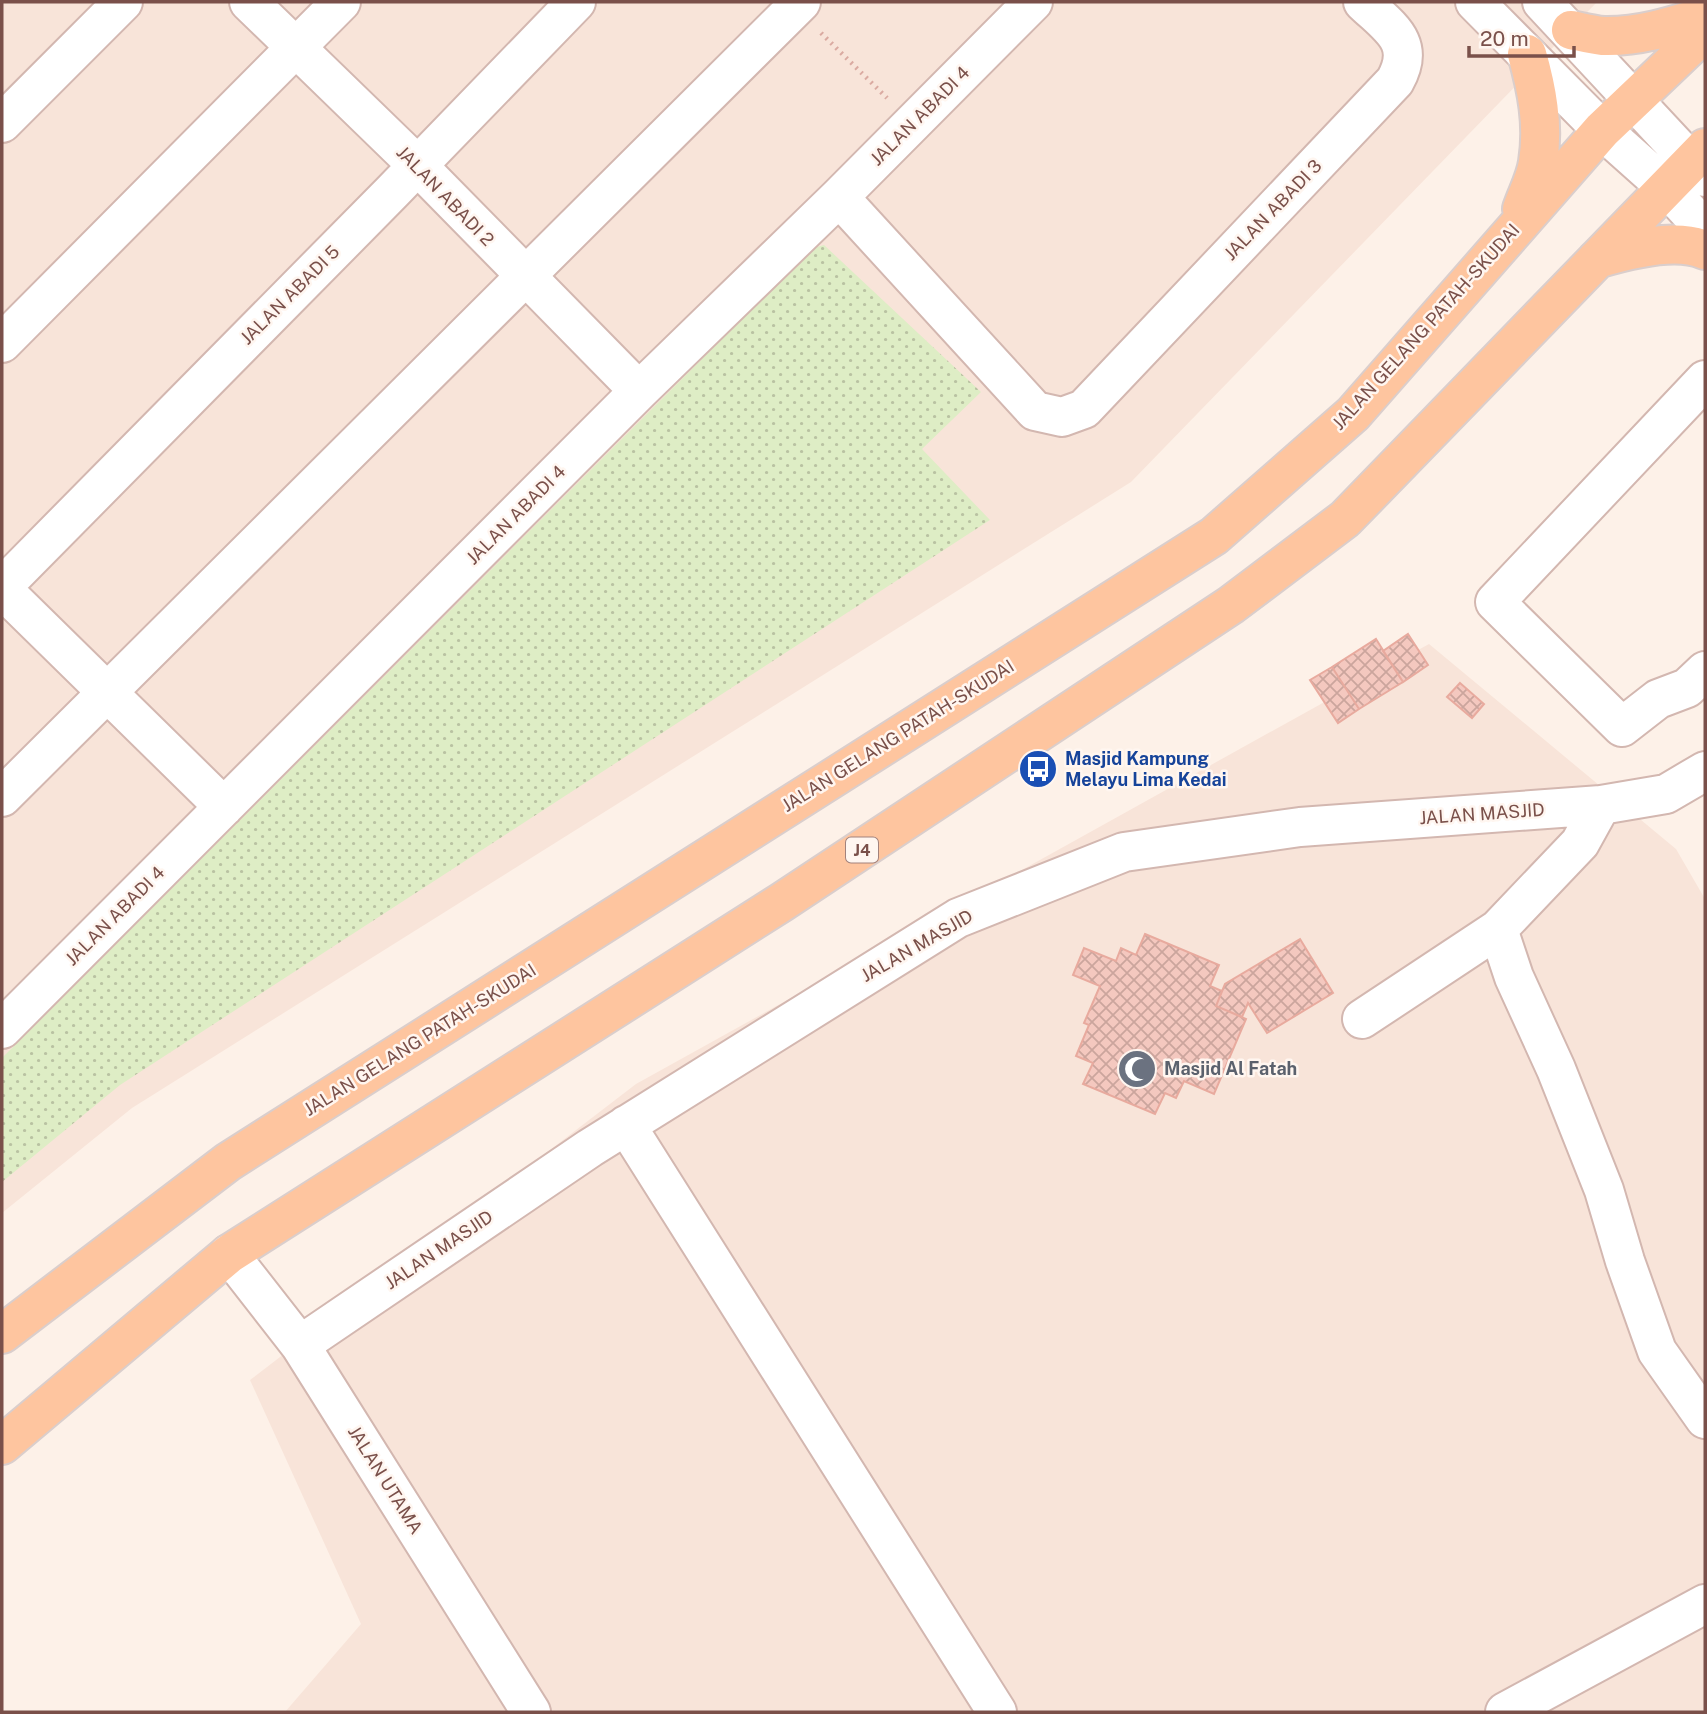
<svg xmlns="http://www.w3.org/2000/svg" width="1707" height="1714" font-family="'Public Sans',sans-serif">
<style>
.residential{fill:#f8e4d9}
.park{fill:url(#park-dots)}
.building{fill:url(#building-cross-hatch);stroke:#e8aa9e;stroke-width:2}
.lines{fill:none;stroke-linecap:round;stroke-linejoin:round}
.minor-casing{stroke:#d3b7b0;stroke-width:42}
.major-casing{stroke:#dacecc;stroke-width:42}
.path{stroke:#daaaa1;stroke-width:4.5;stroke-dasharray:2 5;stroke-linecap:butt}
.minor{stroke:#fff;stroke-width:38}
.major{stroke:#fec59f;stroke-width:38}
.labels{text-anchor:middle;stroke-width:5;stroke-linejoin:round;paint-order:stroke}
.shield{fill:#fff6f0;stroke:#a2827c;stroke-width:2}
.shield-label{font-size:16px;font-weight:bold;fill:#7a504a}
.street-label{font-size:18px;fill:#7a504a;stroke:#fff6f0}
.transit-label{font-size:18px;font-weight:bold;fill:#164399;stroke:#fff6f0;text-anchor:start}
.worship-label{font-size:18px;font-weight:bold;fill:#5b616d;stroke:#fff6f0;text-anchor:start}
</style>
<defs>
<pattern id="park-dots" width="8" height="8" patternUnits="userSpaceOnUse" patternTransform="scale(1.75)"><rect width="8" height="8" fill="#deedc5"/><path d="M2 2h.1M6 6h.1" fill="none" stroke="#b9c2a2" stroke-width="1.8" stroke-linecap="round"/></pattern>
<pattern id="building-cross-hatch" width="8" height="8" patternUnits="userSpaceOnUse" patternTransform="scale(1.75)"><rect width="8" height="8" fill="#f4c8bf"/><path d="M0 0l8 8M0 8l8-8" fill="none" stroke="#cba59d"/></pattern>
</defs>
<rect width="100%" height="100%" fill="#fdf1e8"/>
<path class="residential" d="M2,2H1597L1131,482L132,1108L2,1213Z
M1429,644L1676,849L1705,899V1712H285L361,1624L250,1380L636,1084Z"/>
<path class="park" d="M824,245L981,392L922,449L990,520L120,1085L2,1182V1058L813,248Z"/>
<path class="building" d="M1408,634L1428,665L1403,682L1383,651Z
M1376,639L1403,682L1359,709L1332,667Z
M1332,667L1359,709L1338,723L1310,680Z
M1460,683L1484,704L1472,718L1447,697Z
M1145,934L1219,965L1210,986L1222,991L1216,1006L1246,1019L1214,1094L1184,1081L1176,1098L1165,1093L1155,1114L1083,1084L1093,1063L1076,1056L1089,1025L1084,1023L1100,986L1073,975L1084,948L1116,961L1121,948L1136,955Z
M1300,939L1333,993L1267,1033L1248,1003L1242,1017L1216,1006L1225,984Z"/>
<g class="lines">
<defs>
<path id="minor" d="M249,2L417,165L639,391
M1475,2L1602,130L1667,188L1705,229
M1542,2L1705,177
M2,123L123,2
M839,197L1035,411L1062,417L1084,409L1395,81C1417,42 1389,27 1363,2
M2,343L341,2
M1705,380L1495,602L1622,727L1658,699L1687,688L1705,671
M2,587L392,192L576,2
M2,589L224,807
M2,797L801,2
M1601,805L1580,843L1498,929L1514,977L1556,1069L1604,1190L1625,1261L1657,1351L1705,1419
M1362,1019L1498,929
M2,1029L639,391L839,197L1033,2
M626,1125L997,1712
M229,1254L300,1345L531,1712
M300,1345L590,1148L958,918L1124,852L1300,827L1601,805L1666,794L1705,771
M1505,1712L1705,1604"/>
<path id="major" d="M1571,30C1581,32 1593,35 1603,36C1638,37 1673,26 1705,16
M1522,209C1527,194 1536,178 1538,162C1544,125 1537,89 1527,54
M1597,259C1627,250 1675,237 1705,250
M2,1334L228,1162L1214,536L1353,414L1602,130L1705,32
M2,1445L229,1254L782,902L1231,605L1345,519L1705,148"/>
</defs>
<use href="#minor" class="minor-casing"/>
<use href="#major" class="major-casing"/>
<path class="path" d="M821,33L887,98"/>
<use href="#minor" class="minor"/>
<use href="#major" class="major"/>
</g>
<defs>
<symbol id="bus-disc" viewBox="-11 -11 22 22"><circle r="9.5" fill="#1a4fb4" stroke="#fff6f0"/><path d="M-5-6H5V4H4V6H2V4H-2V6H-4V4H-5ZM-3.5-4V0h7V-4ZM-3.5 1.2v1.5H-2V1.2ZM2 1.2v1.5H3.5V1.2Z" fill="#fff"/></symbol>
<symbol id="mosque-disc" viewBox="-11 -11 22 22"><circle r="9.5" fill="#6b7280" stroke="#fff6f0"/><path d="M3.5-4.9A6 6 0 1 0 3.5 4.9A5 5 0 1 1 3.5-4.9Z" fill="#fff"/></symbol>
</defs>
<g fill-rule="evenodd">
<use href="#bus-disc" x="1016" y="747" width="44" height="44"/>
<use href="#mosque-disc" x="1115" y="1047" width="44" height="44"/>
</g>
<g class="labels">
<rect class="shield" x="846" y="837.5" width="32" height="25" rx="5"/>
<g class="shield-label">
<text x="862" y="856">J4</text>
</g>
<g class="street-label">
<text transform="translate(920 116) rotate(-45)" y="6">JALAN ABADI 4</text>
<text transform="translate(445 196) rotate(46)" y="6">JALAN ABADI 2</text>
<text transform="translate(1273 210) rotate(-46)" y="6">JALAN ABADI 3</text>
<text transform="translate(290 295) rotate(-45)" y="6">JALAN ABADI 5</text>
<text transform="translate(1426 327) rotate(-48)" y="6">JALAN GELANG PATAH-SKUDAI</text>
<text transform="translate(516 515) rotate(-45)" y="6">JALAN ABADI 4</text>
<text transform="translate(898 736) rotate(-32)" y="6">JALAN GELANG PATAH-SKUDAI</text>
<text transform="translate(1482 814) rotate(-4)" y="6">JALAN MASJID</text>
<text transform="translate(115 916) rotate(-45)" y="6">JALAN ABADI 4</text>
<text transform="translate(917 946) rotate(-30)" y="6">JALAN MASJID</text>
<text transform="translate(420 1040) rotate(-32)" y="6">JALAN GELANG PATAH-SKUDAI</text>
<text transform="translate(439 1250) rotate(-34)" y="6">JALAN MASJID</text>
<text transform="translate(385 1480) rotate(58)" y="6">JALAN UTAMA</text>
</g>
<g class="transit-label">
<text x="1065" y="765">Masjid Kampung<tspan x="1065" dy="21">Melayu Lima Kedai</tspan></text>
</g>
<g class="worship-label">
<text x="1164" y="1075">Masjid Al Fatah</text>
</g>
</g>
<rect width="1707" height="1714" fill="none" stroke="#7a504a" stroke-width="7"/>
<path d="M1469 46v10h105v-10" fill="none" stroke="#7a504a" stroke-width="3.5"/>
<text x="1480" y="46" font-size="21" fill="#7a504a" stroke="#fff6f0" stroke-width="5" paint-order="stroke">20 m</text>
</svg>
